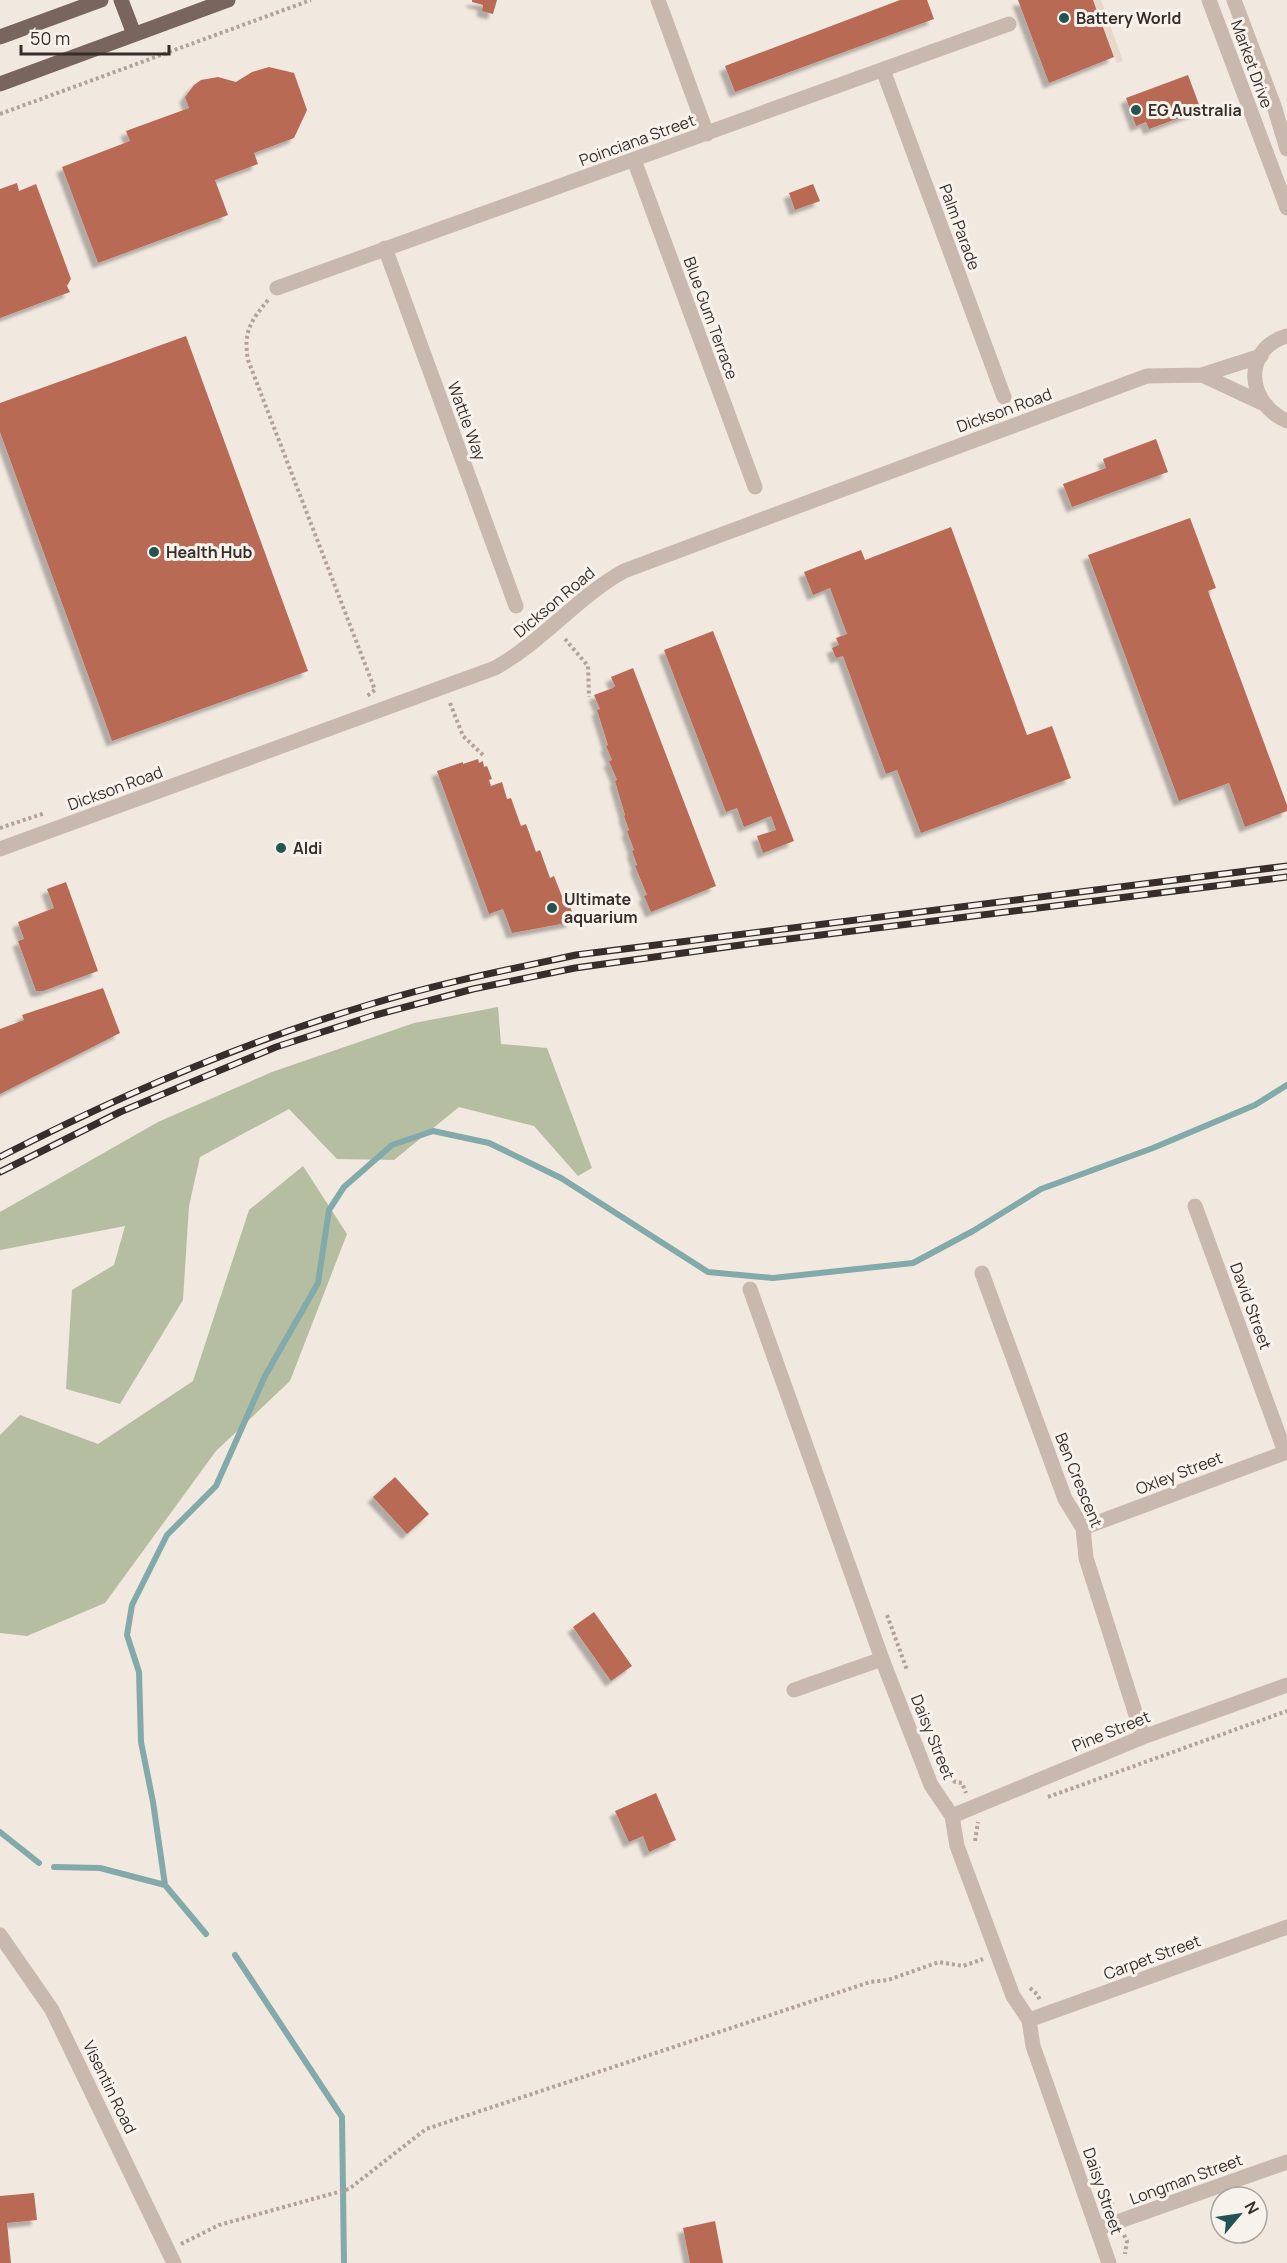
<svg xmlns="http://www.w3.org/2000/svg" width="1287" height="2263" font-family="Manrope,sans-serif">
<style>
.green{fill:#b6bea1}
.plaza{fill:#e7d8c9}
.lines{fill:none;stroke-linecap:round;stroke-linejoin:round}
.stream{stroke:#82aaab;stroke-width:6}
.building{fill:#b96a55;filter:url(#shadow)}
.path{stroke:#b3a297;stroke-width:4;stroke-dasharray:3 3;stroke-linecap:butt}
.minor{stroke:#c8b8ad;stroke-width:15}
.major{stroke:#77655e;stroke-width:15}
.rail-casing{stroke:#372e2b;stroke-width:7}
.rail{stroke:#f8f2ec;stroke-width:4.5;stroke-dasharray:14;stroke-linecap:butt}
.poi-dot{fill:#245354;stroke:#f8f2ec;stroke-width:2}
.labels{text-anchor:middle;stroke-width:6;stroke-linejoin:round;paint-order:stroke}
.poi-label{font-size:16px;font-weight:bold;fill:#372e2b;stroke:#f8f2ec;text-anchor:start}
.street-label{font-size:16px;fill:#372e2b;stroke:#f8f2ec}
</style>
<defs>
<filter id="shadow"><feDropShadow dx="-5.5" dy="5.5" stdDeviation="1.5" flood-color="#0004"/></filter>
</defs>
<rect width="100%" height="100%" fill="#f1e8e0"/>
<path class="green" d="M498,1007L501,1044L547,1048L592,1168L578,1176L534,1126L459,1107L394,1160L337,1159L289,1109L200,1157L189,1206L183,1300L120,1404L66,1389L72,1290L114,1265L125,1226L0,1250V1212L158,1122L272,1072L414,1023Z
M303,1166L347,1234L290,1381L216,1451L105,1603L27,1636L0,1633V1435L20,1415L98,1444L193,1381L249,1210Z"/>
<path class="plaza" d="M1093,0H1101L1123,61L1117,63Z"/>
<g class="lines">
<path class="stream" d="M0,1832L39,1863
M54,1867L100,1868L165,1885
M206,1934L165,1885L153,1802L141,1742L139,1672L127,1635L132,1605L167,1535L216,1486L265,1376L318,1283L329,1210L344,1187L392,1145L433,1131L489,1143L561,1178L708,1272L773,1278L913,1263L973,1231L1041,1189L1153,1148L1255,1105L1287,1085
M235,1955L342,2117L344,2263"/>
</g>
<path class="building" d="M472,0H497L493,14L482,11L483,5L472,2Z
M900,0H927L934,19L735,92L725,66Z
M1018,0H1093L1114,57L1049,83Z
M269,67L294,73L307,110L294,138L254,153L258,164L215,180L228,215L98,263L62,167L130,141L126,131L189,108L185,97L194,85L201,80L218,77L236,82L252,72Z
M1188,75L1201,110L1149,129L1146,122L1136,126L1126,98Z
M17,183L19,191L36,184L71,279L67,286L70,292L0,318V189Z
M813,184L820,201L795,210L789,193Z
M186,336L308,671L112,741L0,432V403Z
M1156,439L1168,472L1072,507L1063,484L1106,468L1103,459Z
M1190,518L1216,588L1208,591L1287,805V811L1245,827L1229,783L1179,801L1088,555Z
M951,527L1027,735L1052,726L1071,778L921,833L897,770L886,774L843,656L836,658L832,648L839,645L836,638L847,634L830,588L813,595L804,572L861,550L865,560Z
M713,631L794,841L763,853L757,836L776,830L771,816L744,827L737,808L726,812L664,650Z
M633,668L716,886L651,912L644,896L647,895L635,866L637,865L632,851L634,850L627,831L629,830L624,816L625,815L615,781L617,780L609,761L612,760L606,746L608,745L597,710L600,709L594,695L613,688L615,686L611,677Z
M478,759L479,763L483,761L484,767L487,766L492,779L489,780L491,786L502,782L507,799L511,798L521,826L526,824L536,852L540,850L550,878L554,876L565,904L568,902L573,914L570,915L572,922L512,933L503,909L489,914L437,771L463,762V764Z
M66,882L98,971L43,991H36L18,941L24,939L18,922L54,908L47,889Z
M103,988L120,1033L0,1094V1029L24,1020L22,1015Z
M395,1477L429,1514L407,1534L373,1497Z
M594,1612L632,1666L611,1681L573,1627Z
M656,1793L676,1840L649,1852L643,1836L629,1842L615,1811Z
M34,2193L37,2220L7,2223L11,2263H0V2196Z
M715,2221L723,2263H690L683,2228Z"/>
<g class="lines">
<path class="path" d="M0,114L311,0
M268,300C251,321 243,331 248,360L375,690L367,696
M565,639L588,666L589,697
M450,703L463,736L483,755
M0,828L45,813
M887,1615L907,1670
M945,1772L955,1782L962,1783L966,1793
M1048,1797L1287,1711
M975,1841L978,1822
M1030,1988L1037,1994L1040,2000
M1103,2193L1113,2205
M1124,2235L1127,2241L1125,2254
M181,2244L219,2225L349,2189L426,2129L870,1982L888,1980L939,1962L963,1966L983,1959"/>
<path class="minor" d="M658,0L707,134
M1209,0L1287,208
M1234,0L1274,106L1287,149
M883,70L1004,397
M634,160L755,487
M385,248L516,606
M277,288L1009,24
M1287,336C1242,349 1246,403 1287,421
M1202,375L1262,403
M0,849L495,668C542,642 577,597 624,571L1147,376L1202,375L1261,356
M1195,1206L1285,1452
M982,1273L1065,1499L1083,1528L1086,1558L1143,1737
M750,1289L882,1659L931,1785L952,1816L957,1846L1013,1996L1029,2020L1033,2046L1109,2263
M1083,1528L1287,1452
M794,1690L882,1659
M952,1816L1143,1737L1287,1685
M0,1935L52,2010L174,2263
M1029,2020L1287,1927
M1097,2229L1287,2162"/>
<path class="major" d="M121,0L134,34
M0,37L101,0
M0,84L228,0"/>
<defs>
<path id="rail" d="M0,1157C118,1096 241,1043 368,1005C436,984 506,970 576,955L1287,866
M0,1172L120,1112L276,1047L372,1016L473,989L575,968L748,944L1287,877"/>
</defs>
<use href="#rail" class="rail-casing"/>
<use href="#rail" class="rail"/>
</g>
<g class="poi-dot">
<circle cx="1064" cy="18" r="6"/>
<circle cx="1136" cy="110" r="6"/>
<circle cx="154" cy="552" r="6"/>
<circle cx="281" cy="848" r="6"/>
<circle cx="552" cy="908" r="6"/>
</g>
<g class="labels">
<g class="poi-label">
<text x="1076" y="24">Battery World</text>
<text x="1148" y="116">EG Australia</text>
<text x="166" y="558">Health Hub</text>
<text x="293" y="854">Aldi</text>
<text x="564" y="905">Ultimate<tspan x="564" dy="18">aquarium</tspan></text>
</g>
<g class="street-label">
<text transform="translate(1252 64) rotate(70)" y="6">Market Drive</text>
<text transform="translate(637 140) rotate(-20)" y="6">Poinciana Street</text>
<text transform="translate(960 227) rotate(70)" y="6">Palm Parade</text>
<text transform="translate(711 318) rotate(70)" y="6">Blue Gum Terrace</text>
<text transform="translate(1004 410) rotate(-20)" y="6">Dickson Road</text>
<text transform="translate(467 421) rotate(70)" y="6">Wattle Way</text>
<text transform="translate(554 602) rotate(-40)" y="6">Dickson Road</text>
<text transform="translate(115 788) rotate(-20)" y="6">Dickson Road</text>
<text transform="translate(1251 1306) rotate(70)" y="6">David Street</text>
<text transform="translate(1179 1473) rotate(-21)" y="6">Oxley Street</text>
<text transform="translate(1079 1480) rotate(68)" y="6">Ben Crescent</text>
<text transform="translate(1111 1731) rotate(-22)" y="6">Pine Street</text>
<text transform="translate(933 1737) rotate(68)" y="6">Daisy Street</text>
<text transform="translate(1152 1957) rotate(-20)" y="6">Carpet Street</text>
<text transform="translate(110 2087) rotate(64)" y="6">Visentin Road</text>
<text transform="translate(1186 2179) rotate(-20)" y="6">Longman Street</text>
<text transform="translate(1103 2191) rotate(71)" y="6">Daisy Street</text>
</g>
</g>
<g transform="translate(1239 2215) rotate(61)"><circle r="28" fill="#f8f2ec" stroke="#aba49f" stroke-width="1.5"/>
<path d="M0-4.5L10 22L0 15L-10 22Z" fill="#245354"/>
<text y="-9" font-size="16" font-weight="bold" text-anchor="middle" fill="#372e2b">N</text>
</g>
<path d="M21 45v9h148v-9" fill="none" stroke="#372e2b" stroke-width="3"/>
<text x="30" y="45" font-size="18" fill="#372e2b" stroke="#f8f2ec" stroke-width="4.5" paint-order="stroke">50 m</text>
</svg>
